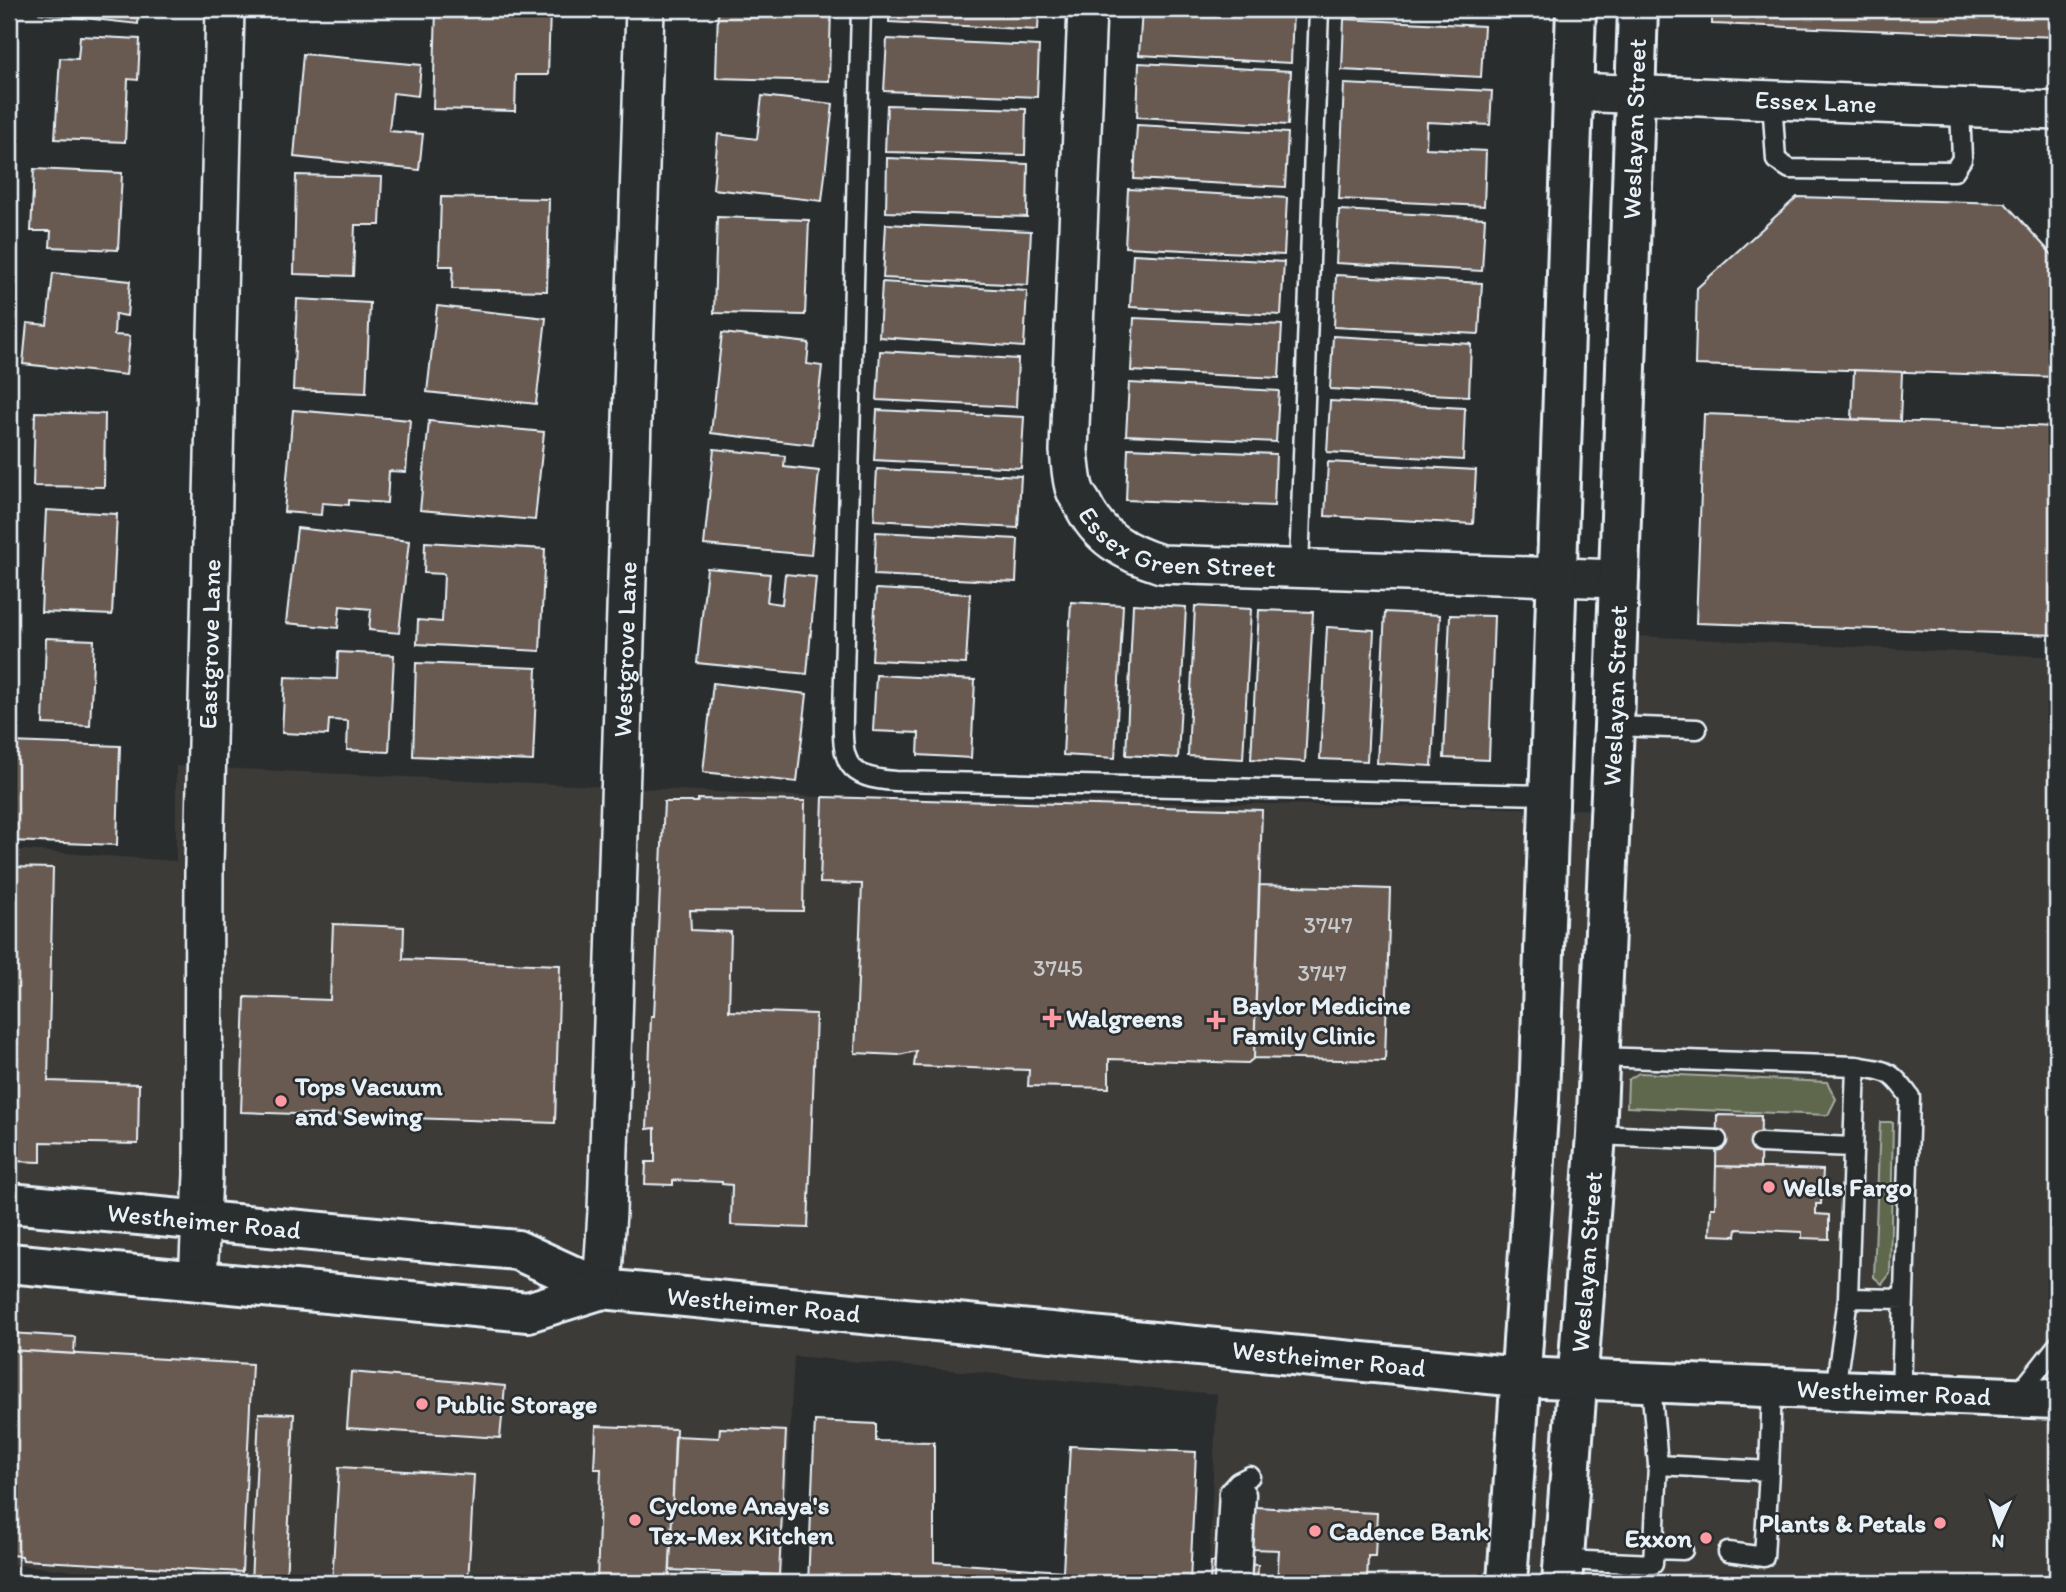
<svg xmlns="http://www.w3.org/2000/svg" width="2066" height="1592" font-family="Itim,sans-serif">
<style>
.built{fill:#3d3a38}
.green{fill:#5f674d;stroke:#a4aca2;stroke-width:2}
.building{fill:#695a51;stroke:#e8f1f8;stroke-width:2}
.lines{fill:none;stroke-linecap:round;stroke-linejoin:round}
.service-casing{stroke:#e8f1f8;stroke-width:23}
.minor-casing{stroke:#e8f1f8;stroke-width:42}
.secondary-casing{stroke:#e8f1f8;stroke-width:44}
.primary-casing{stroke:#e8f1f8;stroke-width:44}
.service{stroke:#2a2d2e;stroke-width:18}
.minor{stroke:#2a2d2e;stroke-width:37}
.secondary{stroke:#2a2d2e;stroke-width:38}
.primary{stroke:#2a2d2e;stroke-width:38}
.poi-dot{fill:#ff9aa2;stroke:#2a2d2e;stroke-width:2.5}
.labels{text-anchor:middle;stroke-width:5;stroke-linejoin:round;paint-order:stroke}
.number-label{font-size:23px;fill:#c8cbce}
.street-label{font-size:26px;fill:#e8f1f8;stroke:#2a2d2e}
.poi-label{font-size:26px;font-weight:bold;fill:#e8f1f8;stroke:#2a2d2e;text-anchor:start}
</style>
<rect width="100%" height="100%" fill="#2a2d2e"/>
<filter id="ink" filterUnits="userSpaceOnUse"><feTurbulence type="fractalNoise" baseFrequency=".0143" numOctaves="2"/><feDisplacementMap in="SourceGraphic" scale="14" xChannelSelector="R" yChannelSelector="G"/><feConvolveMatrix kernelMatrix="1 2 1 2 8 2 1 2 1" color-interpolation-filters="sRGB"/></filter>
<g filter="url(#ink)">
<path class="built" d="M1636,636L2057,657V1583H1208L1217,1394L794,1356L781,1583H187L9,1564V849L176,861V766L823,797L1629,810Z"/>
<path class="green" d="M1639,1073L1827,1082L1836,1099L1828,1115L1627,1107L1628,1080Z
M1880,1122H1893L1890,1274L1882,1284L1874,1277Z"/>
<path class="building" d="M39,9H139L138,24L39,13Z
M436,9H550L548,75H516L515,111L433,109Z
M718,9H831L829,81L716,78Z
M889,9H1039L1038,30L889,22Z
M1142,9H1293L1291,63L1139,55Z
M1712,9H2057V37L1712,24Z
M1344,19L1484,26L1481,77L1342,70Z
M9,20H11L9,98Z
M80,36L140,39L138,80L128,79L125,142L55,139L60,58L78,59Z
M887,39L1039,46L1037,97L884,91Z
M303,54L421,65L418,96L393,93L389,131L423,134L419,170L294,157Z
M1139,63L1291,71L1288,125L1137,117Z
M1344,84L1492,91L1490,125L1427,122L1426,148L1486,151L1484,206L1339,199Z
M762,96L833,104L822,201L713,189L718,134L757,139Z
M887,105L1026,109L1025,155L885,152Z
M1137,125L1288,133L1285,187L1134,179Z
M887,158L1028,164L1027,217L886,212Z
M34,169L122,173L118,250L50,247L51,231H31Z
M296,175L382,177L380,225H355L353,276L294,274Z
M1128,189L1287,198L1284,255L1125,247Z
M441,197L549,199L547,291L452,289L453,266H439Z
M1797,197L2005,203L2057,260V377L1695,365L1697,288Z
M1339,210L1485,218L1482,271L1336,263Z
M717,217L809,220L805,315L714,313Z
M886,224L1031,231L1028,285L883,278Z
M1133,254L1284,262L1281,315L1130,307Z
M53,273L130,281L127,316L115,314L114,335L130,336L126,375L23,364L27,323L47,325Z
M1336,275L1482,283L1479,334L1334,327Z
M882,282L1027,291L1024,347L879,337Z
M297,299L370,303L366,393L293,390Z
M437,306L546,318L536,404L427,392Z
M1134,318L1282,325L1279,378L1131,371Z
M722,333L809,343L807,364L822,366L813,445L711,433Z
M1333,336L1471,344L1469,396L1330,389Z
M880,351L1018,359L1016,407L877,400Z
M1854,370L1902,372L1900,421L1852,419Z
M1129,383L1279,391L1276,442L1126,435Z
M1330,401L1465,408L1463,460L1327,452Z
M293,410L410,420L406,472L389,471L387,503L349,500V505L322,503L321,515L284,512Z
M877,410L1024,417L1021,468L874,460Z
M35,412L105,414L104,487L33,486Z
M1704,414L2057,427V635L1696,623Z
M429,421L544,432L535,520L420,510Z
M1128,448L1276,454L1274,506L1126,500Z
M714,449L785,456L784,467L819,471L811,555L704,545Z
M1328,462L1476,470L1473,524L1325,516Z
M877,469L1021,476L1018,528L874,520Z
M46,510L117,514L112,615L41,612Z
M297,528L409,541L399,633L369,630L371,609L340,606L338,628L286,623Z
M876,532L1018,539L1016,582L874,575Z
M425,542L545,549L540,651L417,644L418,620L442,622L444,574L424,573Z
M707,568L770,574L767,602L782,604L785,574L816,577L807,674L697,663Z
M876,589L970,594L966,664L872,660Z
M1071,602L1123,605L1115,758L1063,755Z
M1133,604L1186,607L1178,758L1126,755Z
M1195,606L1251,609L1243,759L1188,756Z
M1259,610L1313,612L1305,762L1251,759Z
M1385,612L1440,615L1432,766L1377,763Z
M1450,615L1494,616L1489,760L1444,758Z
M1327,627L1374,630L1367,761L1320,759Z
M46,638L94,640L90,726L43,724Z
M338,652L394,655L389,752L347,750L348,721L329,720L328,735L282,733L285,677L337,679Z
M416,663L537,668L533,761L413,756Z
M876,675L975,680L971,758L918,755L919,733L873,731Z
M713,683L807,694L797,782L703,772Z
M10,742L120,746L117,845L9,841Z
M823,797L1262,810L1254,1058L1248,1063L1109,1059V1088L1028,1086L1029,1070L914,1066L916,1051L899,1055L855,1053L862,884L820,883Z
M698,799L805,801L803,911L690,910L691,930L731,932L729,1011L816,1014L808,1228L731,1225L732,1185L722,1184V1182L673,1180V1185L645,1184L646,1162H655V1128L647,1129L651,1016H654L664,802H698Z
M9,867L53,868L48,1081L139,1084L138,1144L41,1142V1162L9,1161Z
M1259,885L1390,889L1385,1061L1254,1058Z
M333,924L404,927L403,959L560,965L555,1123L241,1112L245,997L330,1000Z
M1717,1115L1761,1116L1760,1167L1716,1166Z
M1716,1166L1823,1170L1821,1204H1816V1214L1829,1215V1239L1802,1238V1232L1737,1229L1736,1236L1710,1235L1711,1208H1715Z
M9,1333L75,1337L74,1354L9,1350Z
M9,1350L252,1364L242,1572L23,1560L22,1556L9,1555Z
M351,1372L505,1386L500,1438L347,1428Z
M259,1413L294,1414L286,1583H251Z
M815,1421L876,1424V1441L934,1442V1562L1063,1571L1070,1446L1196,1452L1190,1583H808Z
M596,1426L676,1429L669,1583H597L601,1469H594Z
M720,1428L786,1431L779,1575L670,1570L675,1436L719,1438Z
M339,1467L474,1475L468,1583H332Z
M1254,1507L1377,1513L1375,1556H1368L1367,1583H1277L1279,1550L1252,1549Z
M1211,1562L1258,1565L1257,1583H1210Z
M1674,1577L1739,1579L1813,1583H1674Z"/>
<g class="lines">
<defs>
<path id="service" d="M861,9L843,716C842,762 845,778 896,781L1550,795
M1772,99L1776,160L1790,169L1954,171L1962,159L1960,107
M1299,568L1319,9
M1614,726L1697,729
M1598,1057L1856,1066C1888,1071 1891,1070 1910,1097L1901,1393
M1596,1135L1717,1140
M1760,1143L1853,1147
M1848,1298L1904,1299
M1651,1383L1658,1465L1769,1471L1772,1388
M1835,1390L1848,1298L1856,1066
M2018,1395L2057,1346
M1238,1482L1246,1494L1241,1583
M1654,1549L1683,1550
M1728,1552L1764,1557L1769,1471
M1564,1560L1653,1564L1658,1465
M1224,1583L1229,1492L1238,1482L1250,1476"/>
<g id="minor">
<path id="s1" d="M1087,9L1069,451C1070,461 1071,473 1073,483C1074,490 1078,497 1082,503C1098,537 1125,553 1161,564L1619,579"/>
<path id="s2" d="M1573,92L2057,111"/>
<path id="s3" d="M198,1281L203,1175L204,866L225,9"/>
<path id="s4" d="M602,1289L607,1212L645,9"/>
</g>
<g id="secondary">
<path d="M1507,1583L1539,1099L1576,9"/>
<path id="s5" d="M1562,1583L1596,1135L1614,726L1638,9"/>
</g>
<g id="primary">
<path id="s6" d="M9,1203L517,1250L602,1289L1009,1328L1520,1377L2057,1399"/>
<path d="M9,1263L528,1312L602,1289"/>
</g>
</defs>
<use href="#service" class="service-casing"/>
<use href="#minor" class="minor-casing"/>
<use href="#secondary" class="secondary-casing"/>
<use href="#primary" class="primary-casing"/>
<use href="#service" class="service"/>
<use href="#minor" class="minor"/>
<use href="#secondary" class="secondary"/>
<use href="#primary" class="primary"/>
</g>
</g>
<g class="poi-dot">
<path d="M1048.5 1007.5h7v7h7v7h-7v7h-7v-7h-7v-7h7z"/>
<path d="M1212.5 1009.5h7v7h7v7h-7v7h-7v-7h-7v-7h7z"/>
<circle cx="281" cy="1101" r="7"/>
<circle cx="1769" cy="1187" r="7"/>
<circle cx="422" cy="1404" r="7"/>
<circle cx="635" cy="1520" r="7"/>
<circle cx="1940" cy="1523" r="7"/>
<circle cx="1315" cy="1531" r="7"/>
<circle cx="1706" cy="1538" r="7"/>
</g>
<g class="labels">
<g class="number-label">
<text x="1328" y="933">3747</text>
<text x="1058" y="976">3745</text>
<text x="1322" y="981">3747</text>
</g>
<g class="street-label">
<text dy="9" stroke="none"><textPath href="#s2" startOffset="243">Essex Lane</textPath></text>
<text dy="9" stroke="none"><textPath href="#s5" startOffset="1456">Weslayan Street</textPath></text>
<text dy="9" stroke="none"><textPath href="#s1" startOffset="609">Essex Green Street</textPath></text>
<text dy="9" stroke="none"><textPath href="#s3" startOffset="637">Eastgrove Lane</textPath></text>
<text dy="9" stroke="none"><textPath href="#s4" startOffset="640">Westgrove Lane</textPath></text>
<text dy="9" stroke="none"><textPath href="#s5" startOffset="889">Weslayan Street</textPath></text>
<text dy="9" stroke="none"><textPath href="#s6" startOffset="196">Westheimer Road</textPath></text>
<text dy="9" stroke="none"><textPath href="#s5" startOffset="322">Weslayan Street</textPath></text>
<text dy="9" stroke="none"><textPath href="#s6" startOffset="766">Westheimer Road</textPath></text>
<text dy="9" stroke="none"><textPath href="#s6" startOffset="1334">Westheimer Road</textPath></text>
<text dy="9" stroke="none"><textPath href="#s6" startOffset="1900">Westheimer Road</textPath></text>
</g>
<g class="poi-label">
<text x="1232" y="1014">Baylor Medicine<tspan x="1232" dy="30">Family Clinic</tspan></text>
<text x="1066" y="1027">Walgreens</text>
<text x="295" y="1095">Tops Vacuum<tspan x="295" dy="30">and Sewing</tspan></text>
<text x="1783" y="1196">Wells Fargo</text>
<text x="436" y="1413">Public Storage</text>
<text x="649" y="1514">Cyclone Anaya's<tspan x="649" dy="30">Tex-Mex Kitchen</tspan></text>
<text x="1926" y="1532" text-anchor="end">Plants &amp; Petals</text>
<text x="1329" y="1540">Cadence Bank</text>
<text x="1692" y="1547" text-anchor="end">Exxon</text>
</g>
</g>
<rect width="2066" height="1592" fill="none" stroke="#2a2d2e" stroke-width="35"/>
<rect x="18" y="18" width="2031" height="1557" fill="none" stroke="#e8f1f8" stroke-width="2.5" filter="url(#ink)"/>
<g transform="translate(1999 1525) rotate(183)" stroke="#2a2d2e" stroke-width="5" paint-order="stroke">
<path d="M0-5L12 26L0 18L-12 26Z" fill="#e8f1f8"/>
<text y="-10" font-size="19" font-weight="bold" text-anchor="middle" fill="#e8f1f8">N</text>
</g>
</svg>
